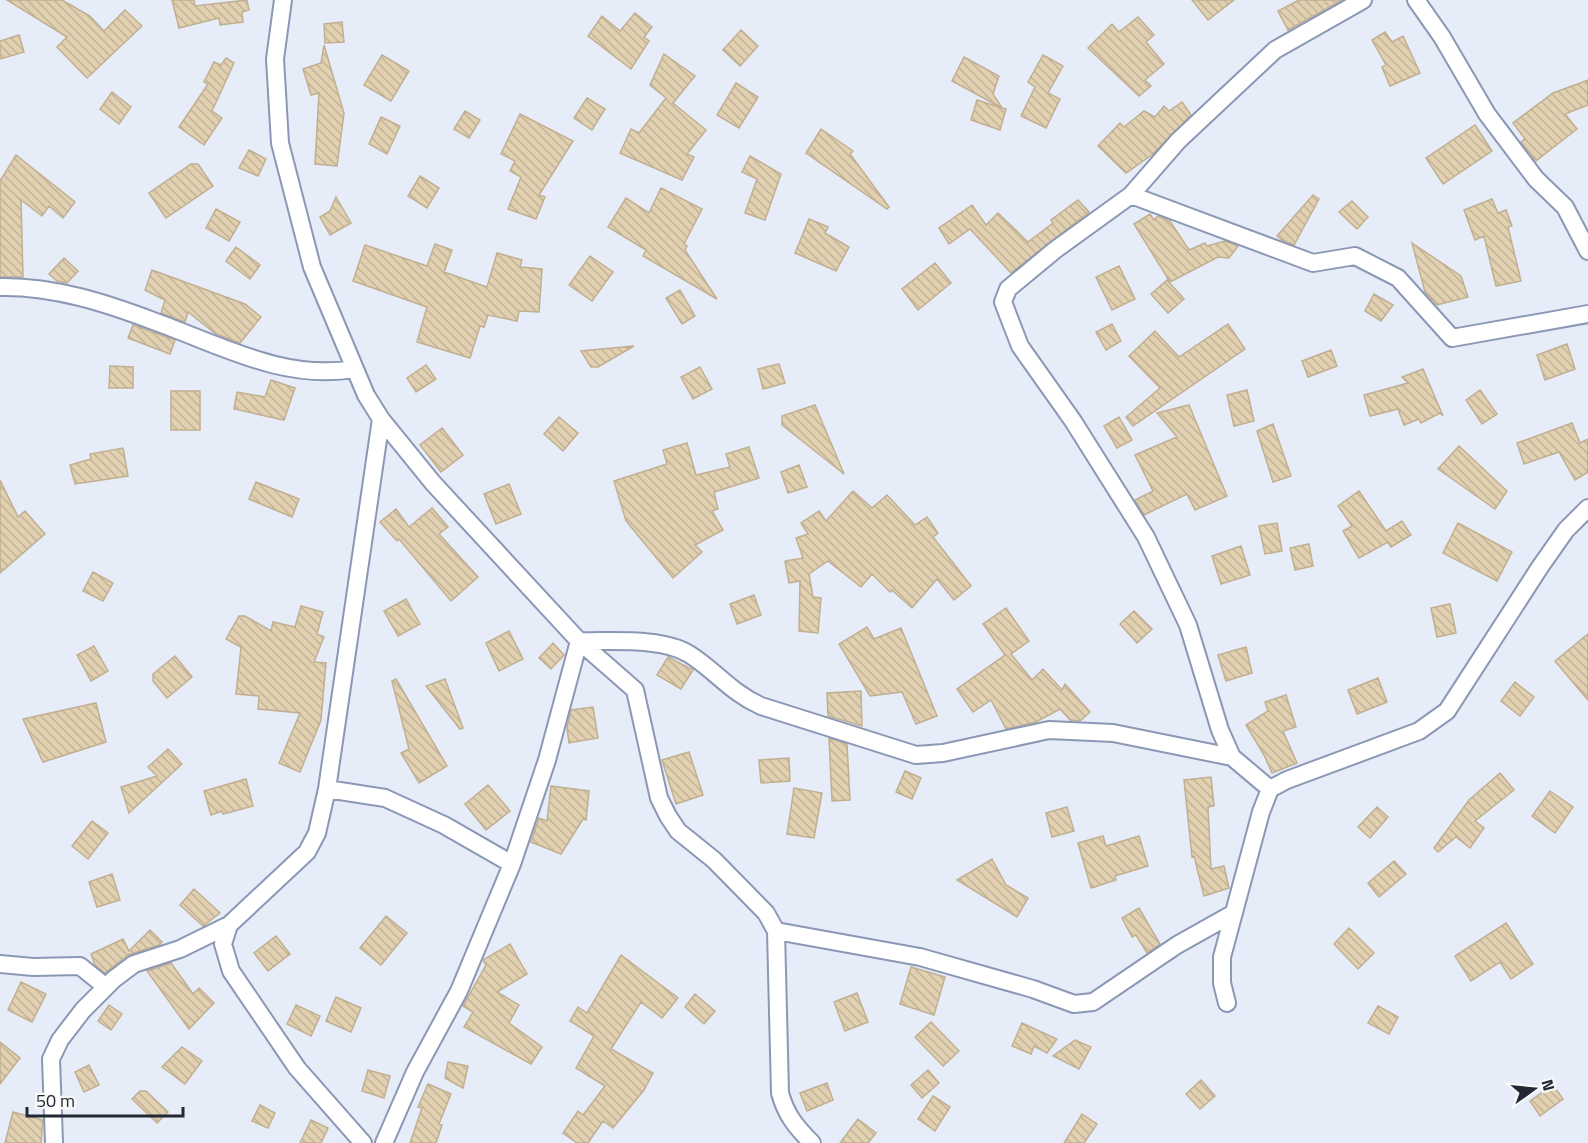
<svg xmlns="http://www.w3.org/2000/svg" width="1588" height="1143" font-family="'Titillium Web',sans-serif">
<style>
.building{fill:url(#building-back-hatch);stroke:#c0af91;stroke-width:1.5}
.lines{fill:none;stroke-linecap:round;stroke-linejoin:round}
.street-casing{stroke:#8b98b5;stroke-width:20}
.street{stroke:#fff;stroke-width:16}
</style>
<defs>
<pattern id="building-back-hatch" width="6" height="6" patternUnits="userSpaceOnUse" patternTransform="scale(1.5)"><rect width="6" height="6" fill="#e2d1b1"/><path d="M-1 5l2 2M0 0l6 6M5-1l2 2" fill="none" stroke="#c2b399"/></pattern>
</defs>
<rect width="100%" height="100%" fill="#e7ecf9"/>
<path class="building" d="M7,0H62L90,16L104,31L125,10L142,26L87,78L57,47L67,37Z
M172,0H194L195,6L247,0L249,10L242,12L243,22L220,25L219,18L179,28Z
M1192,0H1234L1208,20Z
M1299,0H1342L1288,30L1278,11Z
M635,13L652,27L644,37L649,41L631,69L588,36L602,16L620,31Z
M1138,17L1154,35L1146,42L1164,64L1145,80L1151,86L1139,96L1088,48L1112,24L1119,32Z
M342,22L344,42L325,43L324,24Z
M741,30L758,46L740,66L723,50Z
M1385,32L1392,42L1403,36L1420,73L1390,86L1382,67L1386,65L1372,40Z
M19,35L24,52L0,59V41Z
M324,45L344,113L337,166L315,164L319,93L311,95L303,69L321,63Z
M664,54L695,76L673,103L706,130L687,154L694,157L682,180L620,153L631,129L639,133L666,98L650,85Z
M382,55L409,71L391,101L364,85Z
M1043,55L1063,66L1048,93L1060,99L1046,128L1021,116L1035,87L1028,82Z
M964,57L999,76L993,94L1002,108L1006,109L1000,130L971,120L977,100L1002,108L952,81Z
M226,58L234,63L212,111L222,118L204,145L179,127L208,84L204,82L214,62L221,65Z
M1588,80V105L1565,114L1577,129L1536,161L1521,142L1525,139L1513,123L1553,93Z
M736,83L758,97L739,128L717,115Z
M112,92L131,107L119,124L100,109Z
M587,98L605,109L592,130L574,118Z
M1182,102L1191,115L1153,154L1126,173L1098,146L1120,123L1124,127L1144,111L1155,117L1164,106L1169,111Z
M465,111L480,120L469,138L454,129Z
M520,114L573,141L539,195L545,197L536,219L508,209L521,177L510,171L515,161L501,154Z
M381,117L400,126L387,154L369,144Z
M1475,125L1492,151L1443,184L1426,158Z
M821,129L853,151L850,154L889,207L887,209L806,153Z
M249,150L266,159L258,176L239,168Z
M16,155L75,202L63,218L49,206L42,216L21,200L23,277H0V181Z
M750,156L781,174L765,220L745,213L757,179L742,172Z
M191,164H198L213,186L166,218L149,193Z
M420,176L439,188L427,208L408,196Z
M661,188L702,209L684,244L687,246L685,250L717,299L643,256L646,250L608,227L626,198L649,213Z
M1313,195L1319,199L1294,245L1282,240L1277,236Z
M336,197L351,223L330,235L320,217L330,211Z
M1492,199L1498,213L1506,210L1512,226L1508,227L1521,281L1496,286L1484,236L1475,240L1464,210Z
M1078,200L1089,212L1011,273L970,229L949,244L939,228L972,205L986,225L998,213L1028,242L1053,223L1051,220Z
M1352,201L1368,217L1357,229L1339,212Z
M216,209L240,222L229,241L206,228Z
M1150,214L1154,220L1158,216L1170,221L1189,250L1205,243L1207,246L1225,241L1238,246L1229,258L1218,257L1170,282L1134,224Z
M809,219L828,227L825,233L849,247L836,271L795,253Z
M1412,243L1461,276L1468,297L1437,305L1425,292Z
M435,244L452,250L444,272L487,287L497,253L522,260L520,267L542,269L539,312L519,311L517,321L488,315L484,327L480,326L470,358L417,342L427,307L353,281L365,245L427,266Z
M236,247L260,265L250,279L226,261Z
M590,256L613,272L592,301L569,285Z
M64,258L78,271L67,283L57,281L49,274Z
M935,263L951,283L918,310L902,289Z
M1119,266L1135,299L1112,310L1096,277Z
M152,270L245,304L261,317L240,343L216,334L188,312L185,322L161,313L165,300L145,290Z
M1167,280L1184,299L1168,313L1151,294Z
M680,290L695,316L682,324L666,298Z
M1374,294L1393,305L1381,321L1365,311Z
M1112,324L1121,341L1106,350L1096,332Z
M1228,324L1245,349L1133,426L1126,417L1160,388L1129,356L1155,331L1179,357Z
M133,325L175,340L170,354L128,338Z
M1567,344L1575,369L1545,380L1537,355Z
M634,346L598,367H591L581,351Z
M1331,350L1337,366L1308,377L1302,361Z
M779,364L785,383L763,389L758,369Z
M426,365L436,379L416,392L407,378Z
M110,366L133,367V388H109Z
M700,367L712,389L693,399L681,377Z
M1423,369L1443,416L1440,413L1421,423L1419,419L1404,425L1398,409L1370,416L1364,395L1408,383L1402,377Z
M271,380L295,388L284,420L234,409L237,392L265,397Z
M1247,390L1254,421L1234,426L1227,395Z
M1480,390L1497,414L1482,424L1466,400Z
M171,391H200V430H171Z
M815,405L844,474L782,425V416Z
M1189,405L1227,496L1195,510L1187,494L1144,515L1135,500L1153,491L1135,455L1177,437L1157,413Z
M559,417L578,433L563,451L544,434Z
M1119,417L1132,440L1117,448L1104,426Z
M1572,423L1580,443L1588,439V472L1575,480L1559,452L1524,464L1517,443Z
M1273,424L1291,476L1273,482L1257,431Z
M442,428L463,455L441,472L420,445Z
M687,443L696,475L730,467L726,454L749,447L759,478L714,492L718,509L712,511L723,530L695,545L702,552L673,578L626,521L614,481L667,464L663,450Z
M1459,446L1507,491L1495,509L1438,469Z
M123,448L128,476L75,484L70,465L91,459L90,454Z
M799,465L807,487L788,493L781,472Z
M0,480L18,517L25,511L45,534L0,573Z
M256,482L299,499L292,517L249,499Z
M509,484L521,514L496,524L484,494Z
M853,491L872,508L887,495L915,525L927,517L938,533L933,537L971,586L954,600L937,579L912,608L892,590L890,592L872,574L861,587L828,561L809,574L813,597L821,598L818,633L799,631L800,581L789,583L785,561L803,558L796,538L808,534L801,523L819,511L826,521Z
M1359,491L1386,531L1402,521L1411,535L1391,547L1388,542L1359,558L1343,531L1352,526L1338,506Z
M432,508L448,527L439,534L478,577L451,601L399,539L397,541L380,522L396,509L409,527Z
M1277,523L1282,551L1265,554L1259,526Z
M1458,523L1512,552L1497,581L1443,553Z
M1309,544L1313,566L1295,570L1290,548Z
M1241,546L1250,575L1221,584L1212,556Z
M93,572L113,583L103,601L83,591Z
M754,595L761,615L737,624L730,604Z
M406,599L420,624L398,636L384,611Z
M1450,604L1456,633L1437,637L1431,608Z
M301,606L323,612L317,634L324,637L314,662L326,663L321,720L300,772L279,763L300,713L258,709L259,696L236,694L241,647L226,639L239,616H245L271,631L273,622L295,627Z
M1006,608L1029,641L1011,654L1032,680L1043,669L1062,690L1065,684L1090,712L1080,721L1070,720L1060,709L1036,722L1006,729L991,700L973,712L957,689L1005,655L983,624Z
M1134,611L1152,629L1137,643L1120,624Z
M867,627L874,639L901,628L937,716L916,724L902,692L870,696L839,644Z
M509,631L523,659L499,671L486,643Z
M1588,634V700L1555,661Z
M553,643L564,655L551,669L539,658Z
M94,646L108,671L91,681L77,655Z
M1246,647L1252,673L1226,681L1218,655Z
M175,656L192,677L167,698L153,681V674Z
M668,657L693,670L681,689L657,675Z
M1378,678L1387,702L1357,714L1348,690Z
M396,679L447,766L419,783L401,753L409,749L392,681Z
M445,679L463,728L460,729L426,686Z
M1515,682L1534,697L1520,716L1501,701Z
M861,691L862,726L828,716L827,693Z
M1286,695L1296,727L1283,731L1297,763L1272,773L1264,755L1246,725L1268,711L1265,702Z
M96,703L106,742L43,762L23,719Z
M593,707L598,738L569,743L567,728L571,710Z
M829,738L847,744L850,800L832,801Z
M168,749L182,764L129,813L121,787L157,776L148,767Z
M689,752L703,795L676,804L662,760Z
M789,758L790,781L761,783L759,760Z
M905,771L921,778L912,799L896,792Z
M1500,773L1514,790L1475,821L1484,828L1470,848L1456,837L1438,852L1434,848L1469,800Z
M1211,777L1214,806L1208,807L1211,869L1224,866L1229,888L1204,896L1194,856L1192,857L1184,780Z
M246,779L253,806L223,814L222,811L211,815L204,791Z
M488,785L510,811L486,830L465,804Z
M551,786L589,791L586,820L583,819L561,854L531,842L539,818L547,821Z
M794,788L822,793L814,838L787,834Z
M1550,791L1573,807L1555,833L1532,816Z
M1067,807L1074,831L1052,837L1046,813Z
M1377,807L1388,817L1370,838L1358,827Z
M92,821L108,833L88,859L72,846Z
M1103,836L1106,846L1139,836L1148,866L1115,876L1116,880L1091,888L1078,843Z
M992,859L1006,885L1028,898L1017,917L957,880Z
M1394,861L1406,874L1379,897L1368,883Z
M112,874L120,900L97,907L89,882Z
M194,889L220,913L203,926L180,905Z
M1139,908L1160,944L1147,953L1136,935L1132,937L1122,918Z
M386,916L407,933L381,965L360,948Z
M1506,923L1533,964L1511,979L1500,962L1471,981L1455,956Z
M1349,928L1374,953L1358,969L1334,944Z
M150,930L162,942L159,945L128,955L105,973L95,965L91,954L123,939L129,951Z
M276,936L290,954L268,971L254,953Z
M510,944L527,974L497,992L519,1005L509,1023L542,1047L531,1064L464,1027L473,1012L463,1006L486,965L483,960Z
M621,955L678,998L662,1018L641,1002L611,1049L653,1073L644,1090L613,1128L603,1121L588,1143H577L563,1133L578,1111L583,1115L605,1086L576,1068L594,1036L570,1021L578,1007L587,1013Z
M171,963L193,994L199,988L214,1003L189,1029L147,971Z
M911,967L945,977L934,1015L900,1004Z
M21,982L46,994L32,1022L8,1010Z
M857,993L868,1022L845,1031L834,1002Z
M695,994L715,1011L704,1024L685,1007Z
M336,997L361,1008L351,1032L326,1021Z
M109,1005L122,1014L111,1030L98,1021Z
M296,1005L320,1016L311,1036L287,1024Z
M1378,1006L1398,1017L1389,1034L1368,1023Z
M931,1022L959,1051L943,1066L915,1037Z
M1022,1023L1057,1039L1047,1053L1034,1046L1031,1054L1012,1046Z
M1075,1040L1091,1047L1079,1069L1053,1056Z
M0,1042L20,1058L0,1084Z
M182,1047L202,1061L185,1084L162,1067Z
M448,1062L468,1066L463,1088L445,1078Z
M89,1065L99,1085L84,1092L75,1072Z
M368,1070L390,1076L384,1098L362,1091Z
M928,1070L939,1083L922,1098L911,1085Z
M1201,1080L1215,1096L1200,1109L1186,1094Z
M827,1083L833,1100L807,1111L800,1093Z
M428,1084L451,1094L439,1124L442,1125L436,1143H410L422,1108L418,1107Z
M1553,1085L1563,1099L1540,1116L1530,1101Z
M140,1091H146L168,1112L157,1123L132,1099Z
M933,1096L950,1107L935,1131L918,1119Z
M260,1105L275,1113L268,1128L252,1121Z
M13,1112L43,1120L41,1143H5Z
M1082,1114L1097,1124L1084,1143H1064Z
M858,1119L876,1133L868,1143H840Z
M311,1120L328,1128L321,1143H300Z"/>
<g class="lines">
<defs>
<path id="street" d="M283,0L275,59L280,143L312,267L366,395L381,419L433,483L579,641L635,690L659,798L668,816L678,831L714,860L766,913L776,931L780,1093C786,1115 796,1127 812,1143
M1416,0L1442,37L1487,114L1536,179L1565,207L1588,251
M1131,195L1313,263L1355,256L1398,278L1452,338L1588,314
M0,287C54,286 106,303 156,322C220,345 284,381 354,369
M579,641C611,642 662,637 689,654C716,671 730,692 761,706L916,755L943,753L1049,730L1113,733L1232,757
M327,789L385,798L444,825L512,864
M1270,789L1232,757L1220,730L1188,625L1146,537L1073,421L1020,346L1003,302L1008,289L1055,250L1131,195L1178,141L1275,50L1363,0
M776,931L920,957L1033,989L1074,1004L1093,1002L1177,945L1234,913
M0,964L33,967L80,966L106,987
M1227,1003L1222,983V957L1261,812L1270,789L1287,780L1419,731L1447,711L1540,567L1566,530L1588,508
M54,1143L51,1059L60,1040L83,1010L114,979L134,964L180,949L229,925
M363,1143L297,1068L231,971L223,944L229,925L307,852L317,833L327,789L381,419
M384,1143L415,1072L459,991L512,864L547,760L579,641"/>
</defs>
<use href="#street" class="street-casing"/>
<use href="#street" class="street"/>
</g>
<g transform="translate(1534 1089) rotate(75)" stroke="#f9f9f9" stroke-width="4.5" paint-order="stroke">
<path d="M0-4.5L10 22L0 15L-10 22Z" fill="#232834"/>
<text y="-9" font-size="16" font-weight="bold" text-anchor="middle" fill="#232834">N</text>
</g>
<path d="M27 1107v9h156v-9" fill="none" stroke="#232834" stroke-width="3"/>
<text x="36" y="1107" font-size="18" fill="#232834" stroke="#f9f9f9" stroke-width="4.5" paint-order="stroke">50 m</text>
</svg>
